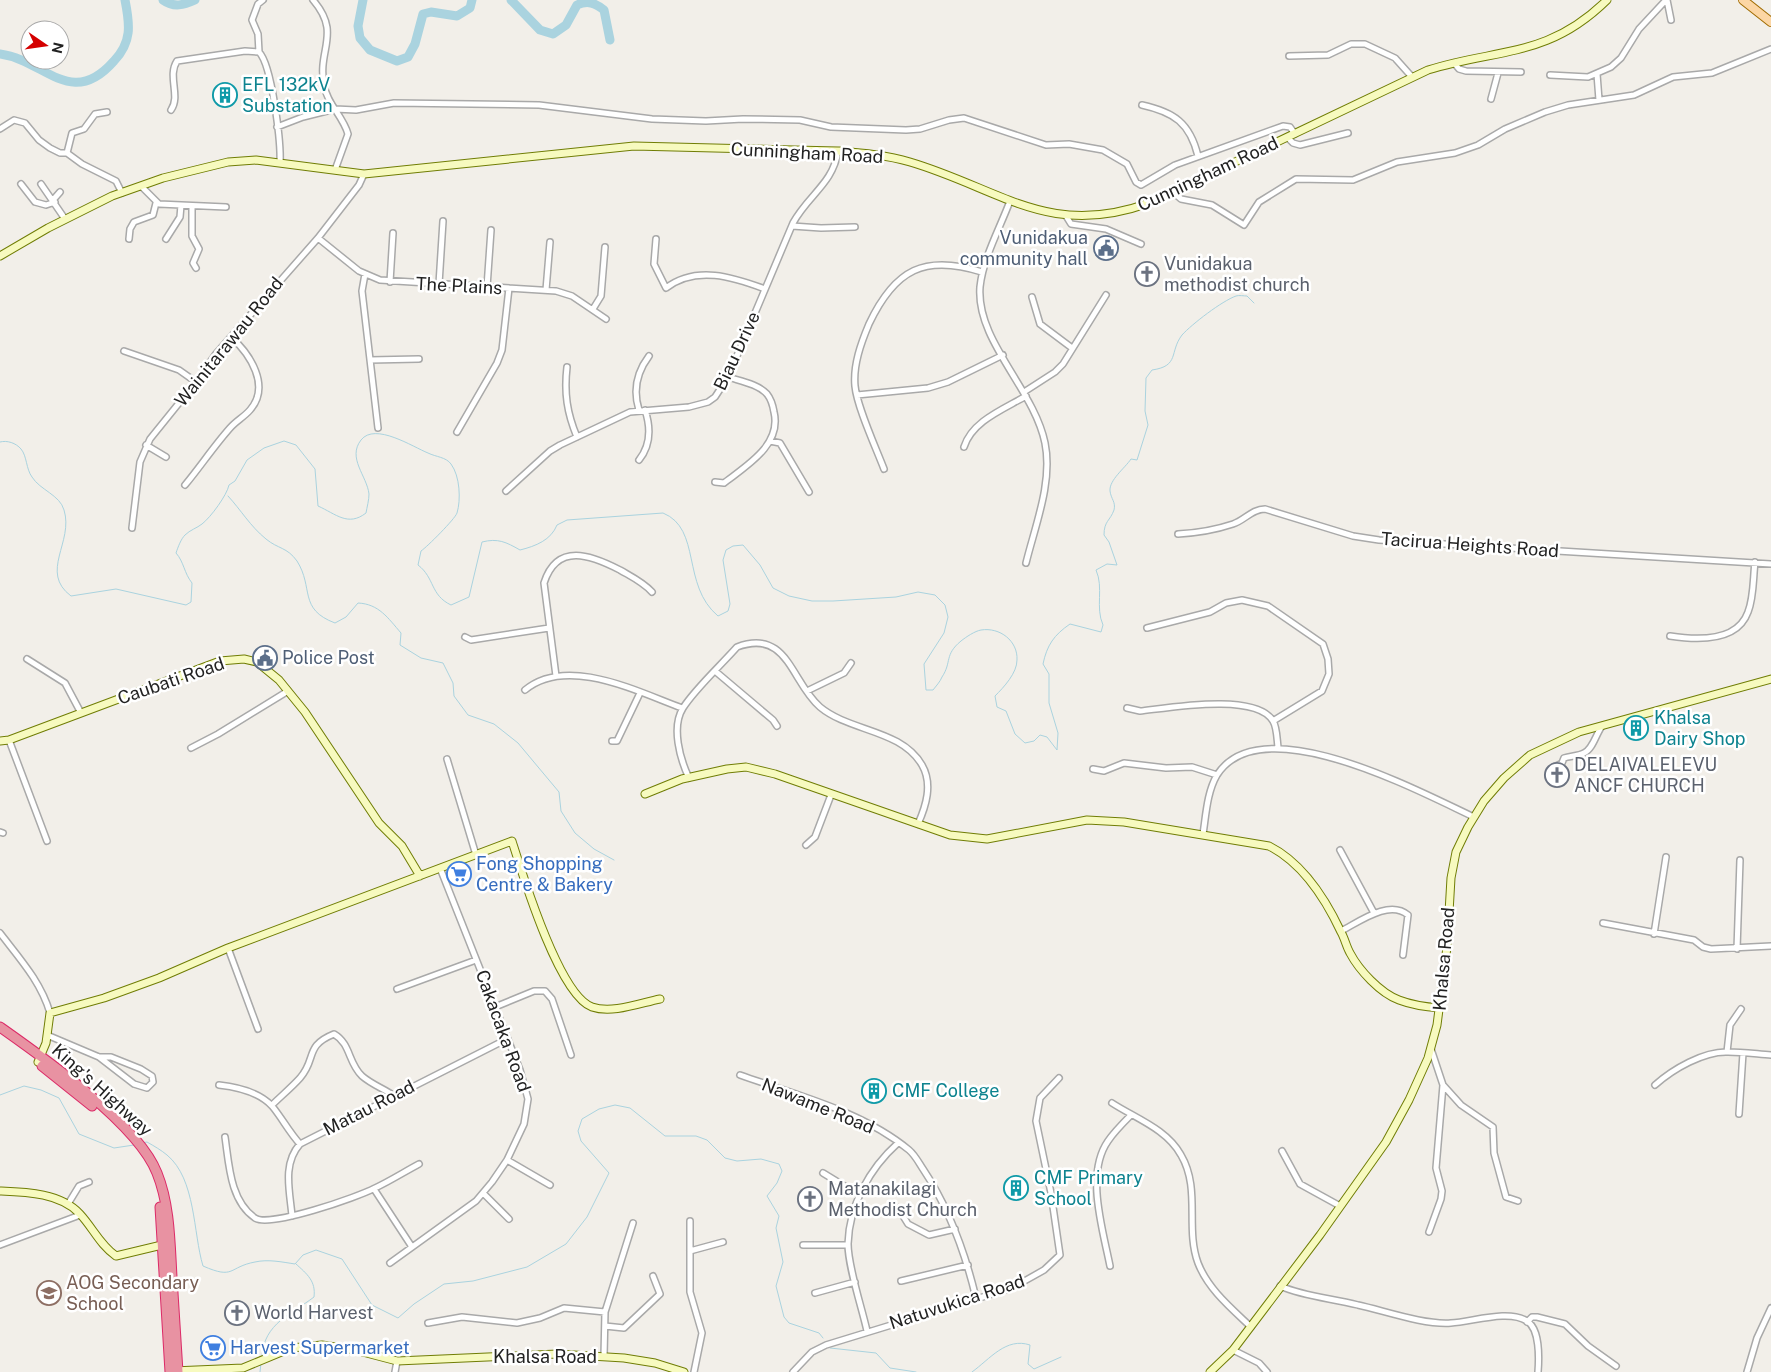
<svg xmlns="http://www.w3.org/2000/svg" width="1771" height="1372" font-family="'Public Sans',sans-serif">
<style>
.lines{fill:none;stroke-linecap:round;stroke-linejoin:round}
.stream{stroke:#aad3df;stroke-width:1}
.river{stroke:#aad3df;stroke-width:9}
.street-casing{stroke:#a9a9a9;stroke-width:8}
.secondary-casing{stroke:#707d05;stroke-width:9}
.primary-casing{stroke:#a06b00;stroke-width:10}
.highway-casing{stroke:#dc2a67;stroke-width:11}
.street{stroke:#fff;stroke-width:5}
.secondary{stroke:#f7fabf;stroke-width:7}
.primary{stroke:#fcd6a4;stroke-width:8}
.highway{stroke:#e892a2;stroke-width:9}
.labels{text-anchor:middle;stroke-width:5;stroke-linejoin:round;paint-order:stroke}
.culture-label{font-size:18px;fill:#0d838f;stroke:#fff;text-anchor:start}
.street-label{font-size:18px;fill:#222;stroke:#fff}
.service-label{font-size:18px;fill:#4e5e75;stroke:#fff;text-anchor:end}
.worship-label{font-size:18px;fill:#5b616d;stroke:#fff;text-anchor:start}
.shop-label{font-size:18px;fill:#366cbe;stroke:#fff;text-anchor:start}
.education-label{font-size:18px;fill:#785e54;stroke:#fff;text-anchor:start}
</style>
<rect width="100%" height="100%" fill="#f2efe9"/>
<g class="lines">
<path class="stream" d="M0,442C7,440 16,443 21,449C27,456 26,469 32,477C40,490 60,495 64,510C74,542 39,572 71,596L116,589L186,605L191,602L192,583C184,573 184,562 176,553C178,547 181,539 185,535C190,530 197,528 202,524C211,517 227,495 229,485L235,481L247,460L264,448L284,441L296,445L315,469L318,506C336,514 348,527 366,513C367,507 369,500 369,494C367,476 347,458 361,440C375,422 413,447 428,453C436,457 446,457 451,464C460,476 461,500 457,513C455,519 427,547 421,551L418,565C435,578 430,595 451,605L469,597L482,542C498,538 506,542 520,550C536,546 551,540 557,525L567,520L663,513C702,529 681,585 718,616L728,611L730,604L723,560L726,550L733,546L743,545L760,565L773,588L789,596L812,601H833L896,597L918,592L935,595L945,605L948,617L944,633L924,664L926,690H933C936,686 940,682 942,677C952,662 944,655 961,641C966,637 975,631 981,630C1000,627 1018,641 1017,660C1017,673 1004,687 995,696L997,707L1006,711L1015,734L1025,743L1034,741L1040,735L1047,737L1057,750L1058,733L1049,703V674L1043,664C1047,645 1054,635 1070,624L1101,632L1103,625C1095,607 1104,588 1096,570L1107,564L1117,565L1109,542L1104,535C1104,521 1110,521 1114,510C1116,502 1111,499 1110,491C1109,480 1125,468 1131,459L1137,460L1148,425L1145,411L1146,378L1152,370C1180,366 1169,352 1182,335C1192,324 1222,301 1236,296C1239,295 1244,296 1247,296L1254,303
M228,496C241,510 250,526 266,539C278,549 287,547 297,561C314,588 298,609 335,623L346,617L358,603C379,604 388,618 401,633L400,645L421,658L443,663L453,683L454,696L468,715L494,724L518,743L559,792L561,811L575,833L594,849L614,860
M0,1095L24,1086L41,1090L59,1098L79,1134L114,1148L134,1145
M142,1143L147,1142C154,1146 161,1150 167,1155C196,1179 193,1233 203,1266C235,1280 228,1267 255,1262C268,1259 282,1262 295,1264L303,1255L316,1250L342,1259L372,1305L398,1318L414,1304L444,1284L473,1281L527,1267L566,1244L587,1217L609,1173L581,1141L578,1131L582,1119L599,1109L615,1105L630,1108L665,1136H696L707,1140L725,1158L737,1161L761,1159L779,1164L782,1171L777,1183L767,1196L779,1216L776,1228L783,1262L776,1286L784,1317L789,1323L819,1333L823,1338
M830,1348L876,1353L890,1368L916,1372
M262,1356C264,1323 292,1314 314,1297C316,1281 307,1274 296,1264
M260,1372L261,1363
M972,1372C990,1359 1006,1337 1030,1345L1028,1364L1034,1369L1061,1357"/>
<path class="river" d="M163,0C174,8 184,5 195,0
M363,0L358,26L360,38L370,50L397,61L408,57L415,44L423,14L431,12L457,16L470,8L472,0
M511,0L540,30L553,34L566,25L577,5C588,0 595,3 604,10L610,40
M0,54C45,60 71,110 114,61C132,42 130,25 125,0"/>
<defs>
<path id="street" d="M313,0C342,34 317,49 324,85C327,104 343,116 348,134L335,170
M1667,0L1671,20
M259,52L258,34L252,20L258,4L263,0
M1289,56L1328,55L1351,44H1365L1395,58L1412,77
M1454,63L1459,69L1466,71L1521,72
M1597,74L1599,100
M1550,75L1588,77L1611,67L1621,58L1639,29L1666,0
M1491,99L1498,73
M1142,105C1174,112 1190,123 1198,156
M171,110C181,96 167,76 177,61L245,51L259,52C272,65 281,143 280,163
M277,127L303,117L335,109L356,110L394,103L539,105L652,119L706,121L743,119L800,120L831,127L906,130L920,129L949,120L964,118L1046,145L1069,144L1103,150L1127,164L1136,182L1141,185L1175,165L1283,126L1290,127L1295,134
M0,129L14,120L25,123L39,140L50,148L60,153H67L82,164L116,181L122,193
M1287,137L1293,143L1300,145L1348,133
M67,153L72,133L84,129L95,114L107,112
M21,184L35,202L46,205L55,202
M41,184L65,219
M141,186L159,204L226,207
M1173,192L1181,199L1212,205L1244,225L1259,202L1296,179L1353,180L1397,162L1455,153L1478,145L1505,129L1545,112L1568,105L1634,95L1673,77L1712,73L1771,49
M53,200L60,192
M1010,201C1000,228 983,258 980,287C976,341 1034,389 1045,443C1053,482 1035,526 1026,563
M192,206V236L199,249L193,263L196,268
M1066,216L1071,224L1106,229L1141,244
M792,226L821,228L855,227
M318,238L359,271L380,280L556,291L572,296L606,319
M129,239L130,229L134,222L153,215L156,203
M166,239L180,217L181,205
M656,239L654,264L666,288C696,265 733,277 765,289
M365,274L362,291L378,428
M390,282L393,233
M439,284L443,221
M487,287L491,230
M546,290L550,242
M1032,297L1040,324L1072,348
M593,309L601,296L605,247
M124,351L179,370L196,382
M370,360L419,359
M567,367C564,393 567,413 577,437
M1024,392L1055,372L1063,364L1106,295
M857,395L928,388L948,382L1003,355
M639,410C633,391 637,372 649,356
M457,432L497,363L502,350L509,288
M770,441L780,443L809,492
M146,445L166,457
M964,447C972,421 1004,409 1026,396
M639,460C651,445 651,428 645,410
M884,469C876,448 857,407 855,386C853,365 861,343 869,324C895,269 925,254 982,272
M715,482L724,483C746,466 782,445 774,412C773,406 771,399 767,394C758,384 740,381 728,377
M185,485C200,467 214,446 230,428C236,421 244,417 250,410C271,386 250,354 231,337
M506,491L550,451L560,445L630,412L689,407L708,402L715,397L728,377L793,223C808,195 833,184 838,151
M132,528L140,462L150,439L196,382L215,355L318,238L359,185L364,174
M1178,534C1197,533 1215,530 1233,524C1245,520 1252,509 1265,509L1353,536L1379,540L1771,564
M1147,628L1210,612L1226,603L1242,600L1268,606L1323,644L1328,659L1329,674L1322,691L1273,721
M1670,636C1696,640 1737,643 1748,612C1754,597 1753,578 1755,562
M465,637L471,640L549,628
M27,659L65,683L81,713
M715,671L773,720L777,726
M556,676L544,583C557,542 591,555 620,570C632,577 643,582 652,592
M525,690C567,655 638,692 682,708
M807,691L844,673L851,663
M1127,708L1140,711C1168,708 1256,692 1273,721C1277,727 1277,740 1278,747
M9,740L47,841
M612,741H617L640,693
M191,748L218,734L288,691
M447,759L476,855
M1552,768L1562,763L1564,758C1571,756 1579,756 1584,753C1593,749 1596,734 1602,726
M1093,769L1104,771L1124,763L1166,768L1192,767L1217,775
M689,778C680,759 671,727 683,708C694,690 722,664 737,647C788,628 791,682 820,707C850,732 901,729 922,765C933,784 926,806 918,824
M0,832L3,833
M1203,834C1206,815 1207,792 1217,775C1261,706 1420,792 1474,817
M806,845L815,837L831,795
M1340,850L1374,913
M1603,923L1694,940L1703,947L1711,949L1771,946
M1341,931C1359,922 1389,899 1408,915L1403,955
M0,933C20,959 41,982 50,1013
M1654,934L1666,857
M228,948L258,1029
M1737,949L1740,860
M397,989L476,960
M495,1007L534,991H545L552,999L571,1055
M47,1035L99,1057H111L141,1069L152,1076L153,1082L147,1088L134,1084L99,1057
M1431,1049L1443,1085L1461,1105L1493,1127L1494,1153L1506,1197L1518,1201
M1727,1052L1730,1025L1741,1009
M740,1075C796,1095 862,1111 909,1150C915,1155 919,1163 923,1169C949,1208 965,1252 976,1298
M219,1085C237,1087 259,1092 272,1106C282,1118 289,1132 300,1144
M1655,1085C1673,1069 1704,1051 1728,1052C1742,1052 1757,1054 1771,1055
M1112,1103C1135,1118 1167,1129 1181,1155C1201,1189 1185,1228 1198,1263C1208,1289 1231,1308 1251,1327
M272,1105C281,1096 291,1088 300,1078C317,1059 304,1046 334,1034C351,1044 348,1063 362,1076C371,1084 384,1089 393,1095
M1739,1114L1743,1053
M225,1137C229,1164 230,1201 255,1218C269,1228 358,1197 375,1188C390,1181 404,1172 419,1164
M1282,1151L1300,1184L1340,1206
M507,1160L550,1185
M823,1173L859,1195
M374,1189L412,1247
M483,1193L509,1219
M68,1204L79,1186L89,1182
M898,1208L908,1224L929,1235L955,1229
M292,1216C290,1192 282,1164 300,1144L507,1039
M690,1221V1292L702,1333L694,1372
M1429,1232L1441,1199L1442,1191L1436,1168L1443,1085
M0,1245L80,1215
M803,1245H848
M690,1251L723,1242
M390,1263L476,1201L492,1182L507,1160L524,1124L528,1099L520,1070L440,868
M1110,1266C1103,1230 1085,1174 1108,1141C1114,1132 1123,1123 1131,1115
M901,1281L968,1265
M1280,1286C1306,1297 1331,1298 1358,1305C1385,1311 1424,1325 1451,1323C1472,1322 1508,1309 1527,1321C1540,1329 1539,1359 1538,1372
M815,1293L855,1282
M1527,1322L1532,1317H1537L1565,1324L1588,1346L1616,1366
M428,1323L462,1317L517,1323L540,1318L564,1308L605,1312
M605,1326L624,1328L660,1294L653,1276
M867,1331C862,1308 848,1267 848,1244C849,1205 870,1168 898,1143
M1233,1350L1259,1363L1267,1372
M604,1356L605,1312L633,1223
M395,1372L397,1361
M793,1372L812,1352L826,1345L1012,1288L1044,1270L1060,1255L1051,1193L1036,1121L1040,1098L1059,1078
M1747,1372L1757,1338L1771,1308"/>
<path id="secondary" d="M0,256L48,228L112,196L163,178L228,162L256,160L364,174L634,146L838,151C862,153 887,155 910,162C1001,189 1049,239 1149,203L1428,70C1499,48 1548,58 1607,0
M0,741L9,740L220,661L244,659L257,662L279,680L305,712L379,823L402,846L420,876
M645,794L682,779L727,769L746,767L775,774L950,835L987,839L1087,820L1124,822L1269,846C1303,863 1325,898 1341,932C1345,939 1346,946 1350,953C1359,970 1380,993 1399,1000C1412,1005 1426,1007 1440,1008
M38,1062L46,1043L50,1013L104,998L159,978L228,948L512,841C523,876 559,995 592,1007C612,1014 640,1003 660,999
M0,1191C26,1192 61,1193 80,1214C93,1228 100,1245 116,1256L166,1244
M173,1371L243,1368L291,1348L322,1345L355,1350L397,1361L557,1354L624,1358L655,1363L684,1372
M1210,1372L1233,1350L1320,1235L1386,1142L1409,1100L1428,1058L1437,1025L1447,947L1451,878L1456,852L1468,827L1484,801L1504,778L1530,755L1579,732L1771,679"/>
<path id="primary" d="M1743,0L1771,22"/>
<path id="highway" d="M0,1027C44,1058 138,1124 157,1173C170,1205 170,1243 172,1277C174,1309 176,1340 178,1372
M42,1066L92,1106
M160,1207L170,1372"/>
</defs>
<use href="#street" class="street-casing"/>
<use href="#secondary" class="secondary-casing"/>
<use href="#primary" class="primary-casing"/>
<use href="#highway" class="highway-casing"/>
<use href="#street" class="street"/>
<use href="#secondary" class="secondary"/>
<use href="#primary" class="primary"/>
<use href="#highway" class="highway"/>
</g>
<defs>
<symbol id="building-ring" viewBox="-11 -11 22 22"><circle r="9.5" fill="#fff" stroke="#0f9aa8" stroke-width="1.5"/><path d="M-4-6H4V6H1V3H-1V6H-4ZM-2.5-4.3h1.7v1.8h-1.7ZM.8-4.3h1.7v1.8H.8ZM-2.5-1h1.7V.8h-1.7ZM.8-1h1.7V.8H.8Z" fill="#0f9aa8"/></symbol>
<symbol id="civic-ring" viewBox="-11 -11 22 22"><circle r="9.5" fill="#fff" stroke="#5c6f8a" stroke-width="1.5"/><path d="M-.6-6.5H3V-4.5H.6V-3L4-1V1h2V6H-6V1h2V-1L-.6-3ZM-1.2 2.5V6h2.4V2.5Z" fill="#5c6f8a"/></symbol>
<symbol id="church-ring" viewBox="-11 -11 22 22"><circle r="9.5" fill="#fff" stroke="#6b7280" stroke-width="1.5"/><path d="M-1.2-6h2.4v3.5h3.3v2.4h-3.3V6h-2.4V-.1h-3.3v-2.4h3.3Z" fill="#6b7280"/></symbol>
<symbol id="supermarket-ring" viewBox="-11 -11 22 22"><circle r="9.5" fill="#fff" stroke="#3f7fe0" stroke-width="1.5"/><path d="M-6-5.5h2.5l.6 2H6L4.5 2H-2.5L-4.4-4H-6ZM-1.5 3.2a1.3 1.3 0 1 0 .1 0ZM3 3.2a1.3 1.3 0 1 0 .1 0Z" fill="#3f7fe0"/></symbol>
<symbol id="university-ring" viewBox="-11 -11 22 22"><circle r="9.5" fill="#fff" stroke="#8d6e63" stroke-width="1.5"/><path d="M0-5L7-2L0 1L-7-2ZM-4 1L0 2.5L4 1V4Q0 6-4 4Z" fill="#8d6e63"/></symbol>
</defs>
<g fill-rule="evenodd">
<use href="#building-ring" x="211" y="81" width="28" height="28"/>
<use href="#civic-ring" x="1092" y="234" width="28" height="28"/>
<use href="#church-ring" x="1133" y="260" width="28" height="28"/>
<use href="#civic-ring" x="251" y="644" width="28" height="28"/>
<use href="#building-ring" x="1622" y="714" width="28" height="28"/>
<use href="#church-ring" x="1543" y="761" width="28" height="28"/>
<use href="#supermarket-ring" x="445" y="860" width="28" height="28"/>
<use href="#building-ring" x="860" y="1077" width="28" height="28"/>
<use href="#building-ring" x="1002" y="1174" width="28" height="28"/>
<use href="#church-ring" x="796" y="1185" width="28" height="28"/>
<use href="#university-ring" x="35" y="1279" width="28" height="28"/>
<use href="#church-ring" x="223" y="1299" width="28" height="28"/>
<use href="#supermarket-ring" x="199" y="1334" width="28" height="28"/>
</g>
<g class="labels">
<g class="culture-label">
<text x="242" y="91">EFL 132kV<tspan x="242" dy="21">Substation</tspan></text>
<text x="1654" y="724">Khalsa<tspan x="1654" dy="21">Dairy Shop</tspan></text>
<text x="892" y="1097">CMF College</text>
<text x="1034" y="1184">CMF Primary<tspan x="1034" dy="21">School</tspan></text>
</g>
<g class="street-label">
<text transform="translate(807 153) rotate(3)" y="6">Cunningham Road</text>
<text transform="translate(1208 174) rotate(-25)" y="6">Cunningham Road</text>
<text transform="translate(459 286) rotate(3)" y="6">The Plains</text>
<text transform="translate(229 342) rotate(-51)" y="6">Wainitarawau Road</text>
<text transform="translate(737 351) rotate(-65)" y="6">Biau Drive</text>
<text transform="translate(1470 545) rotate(4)" y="6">Tacirua Heights Road</text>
<text transform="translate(171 681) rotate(-19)" y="6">Caubati Road</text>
<text transform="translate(1444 959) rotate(-85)" y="6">Khalsa Road</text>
<text transform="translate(503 1031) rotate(70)" y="6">Cakacaka Road</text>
<text transform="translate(102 1090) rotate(42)" y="6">King's Highway</text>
<text transform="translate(818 1106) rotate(22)" y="6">Nawame Road</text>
<text transform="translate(369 1108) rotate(-27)" y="6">Matau Road</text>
<text transform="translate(957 1302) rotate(-18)" y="6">Natuvukica Road</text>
<text x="545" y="1363">Khalsa Road</text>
</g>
<g class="service-label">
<text x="1088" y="244">Vunidakua<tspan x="1088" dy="21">community hall</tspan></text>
<text x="282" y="664" text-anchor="start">Police Post</text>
</g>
<g class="worship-label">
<text x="1164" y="270">Vunidakua<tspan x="1164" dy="21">methodist church</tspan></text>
<text x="1574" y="771">DELAIVALELEVU<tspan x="1574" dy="21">ANCF CHURCH</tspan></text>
<text x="828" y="1195">Matanakilagi<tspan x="828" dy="21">Methodist Church</tspan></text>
<text x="254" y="1319">World Harvest</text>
</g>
<g class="shop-label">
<text x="476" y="870">Fong Shopping<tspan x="476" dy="21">Centre &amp; Bakery</tspan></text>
<text x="230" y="1354">Harvest Supermarket</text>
</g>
<g class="education-label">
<text x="66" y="1289">AOG Secondary<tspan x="66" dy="21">School</tspan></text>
</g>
</g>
<g transform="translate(45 45) rotate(103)"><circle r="24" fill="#ffffff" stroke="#a7a7a7"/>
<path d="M0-4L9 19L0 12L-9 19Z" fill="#d40000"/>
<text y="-8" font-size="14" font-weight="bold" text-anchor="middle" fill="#222222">N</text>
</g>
</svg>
